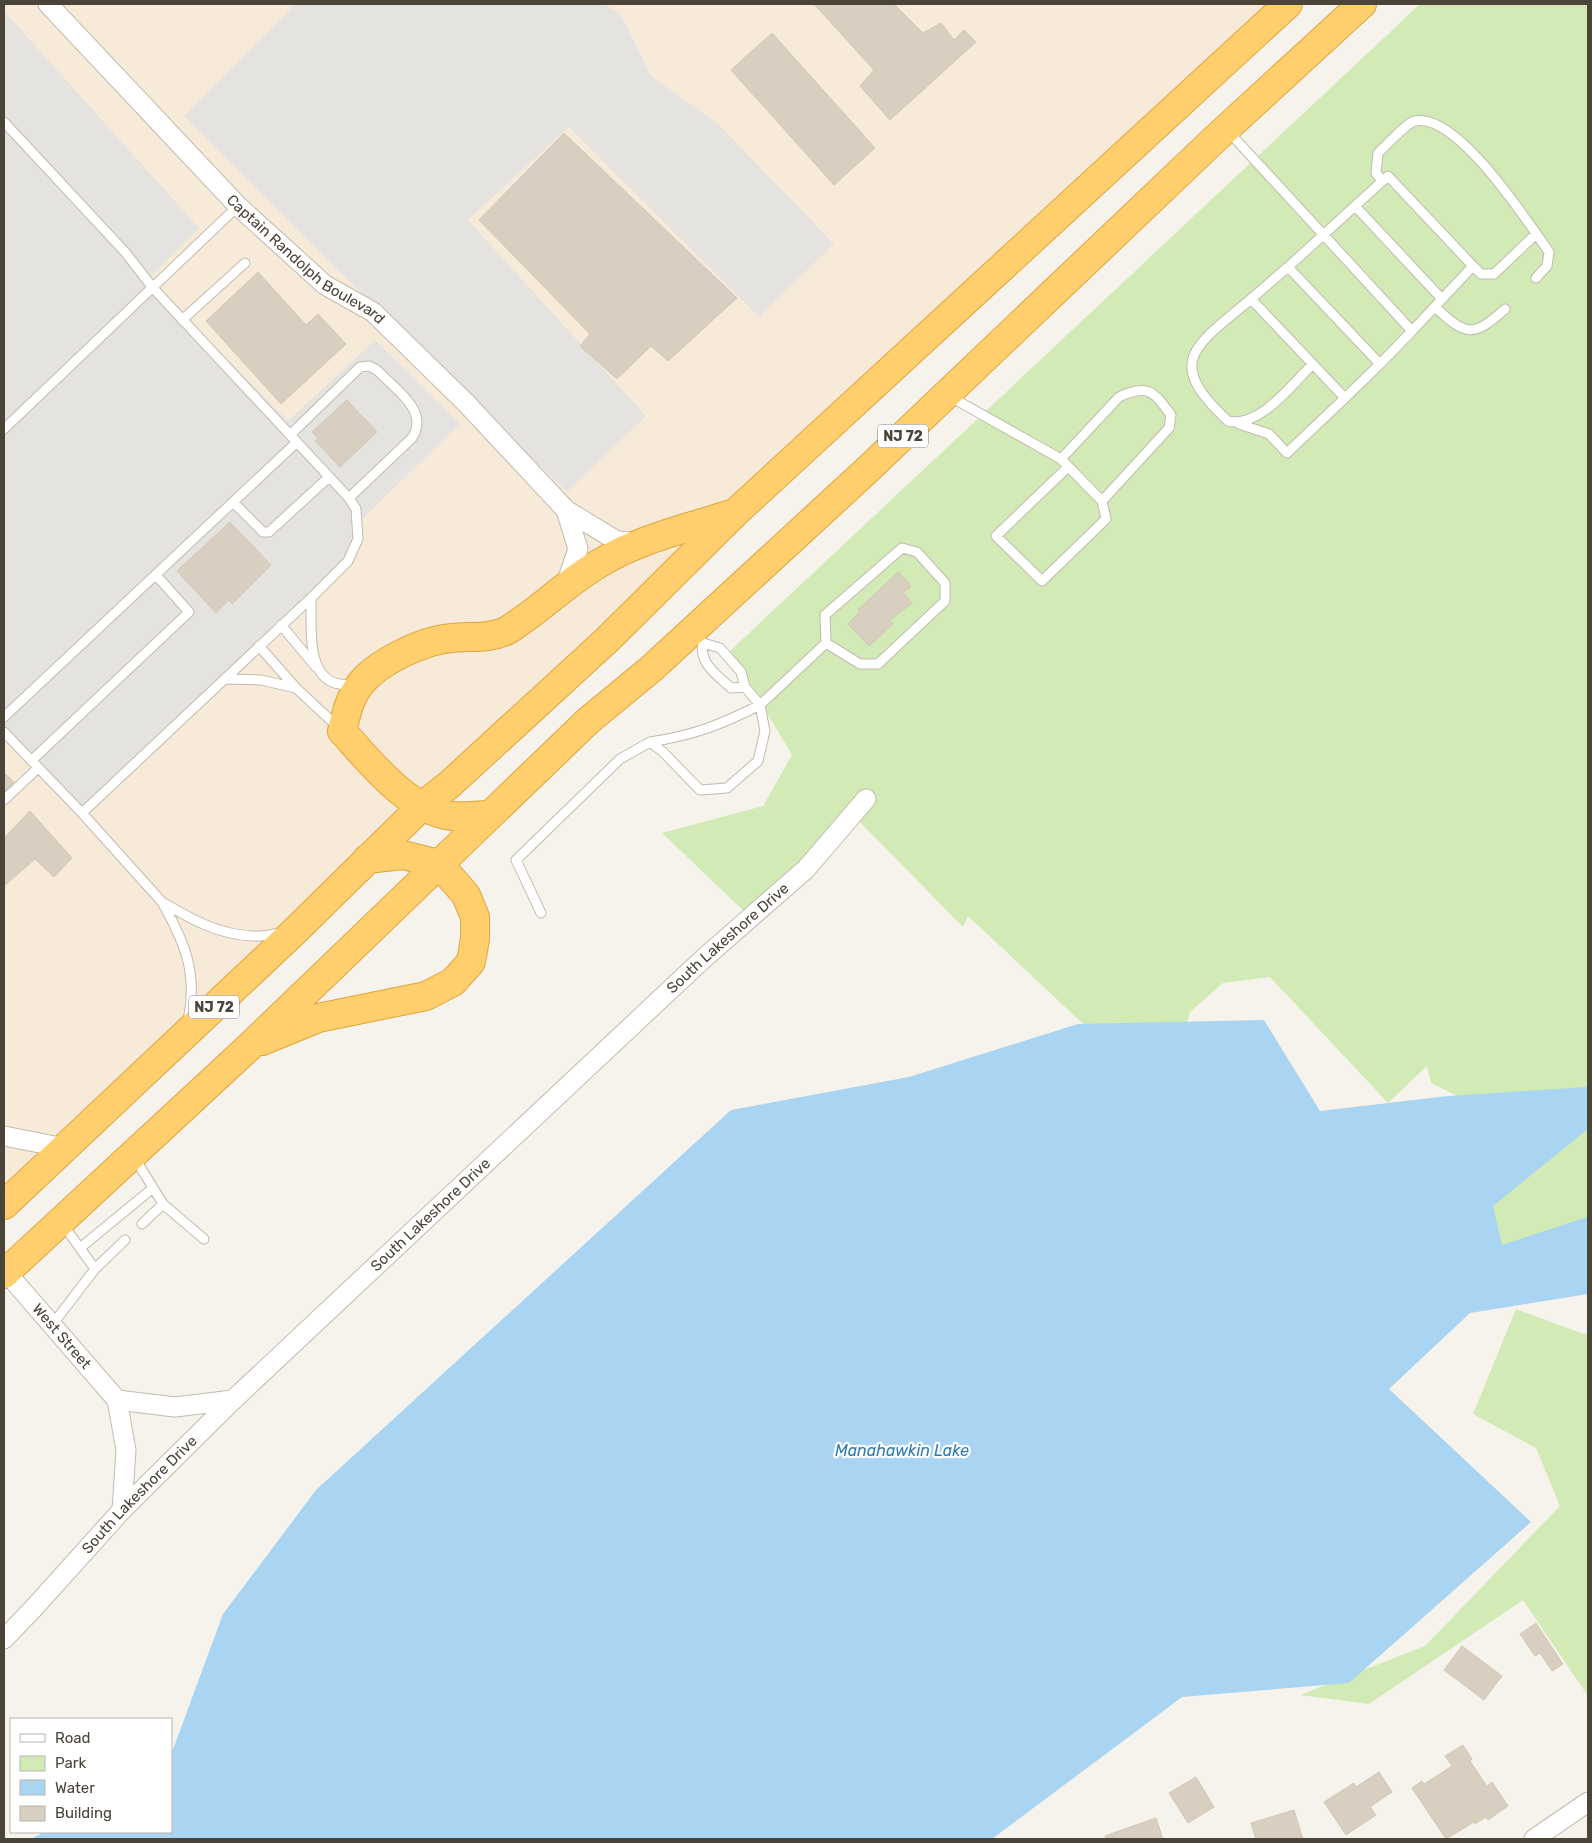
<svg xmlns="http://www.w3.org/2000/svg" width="1592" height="1843" font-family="Rubik,sans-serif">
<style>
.commercial{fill:#f7ead8}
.green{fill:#d2eab5}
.parking{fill:#e5e3e0}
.water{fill:#a9d4f2}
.building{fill:#d8cfc1;stroke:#d3c7b4}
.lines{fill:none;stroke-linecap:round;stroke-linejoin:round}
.lane-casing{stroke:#c2bbae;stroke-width:11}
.street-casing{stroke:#c2bbae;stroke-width:21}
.highway-casing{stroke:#e0a43c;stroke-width:30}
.lane{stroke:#fff;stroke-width:9}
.street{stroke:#fff;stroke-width:19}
.highway{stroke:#ffcf6e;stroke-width:28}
.labels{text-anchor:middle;stroke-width:4.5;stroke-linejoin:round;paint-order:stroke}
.shield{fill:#fff;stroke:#817c74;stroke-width:1}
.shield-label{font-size:14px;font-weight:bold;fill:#4b4439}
.street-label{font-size:15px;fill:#4b4439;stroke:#fff}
.water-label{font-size:16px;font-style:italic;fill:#2e7ab2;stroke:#fff}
</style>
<rect width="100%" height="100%" fill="#f6f3ec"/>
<path class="commercial" d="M4,4H1288L4,1204Z"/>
<path class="green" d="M1420,4H1588V1245L1486,1262L1482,1108L1431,1083L1427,1066L1388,1103L1270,977L1223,983L1190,1012L1186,1026L1095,1035L968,916L963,927L855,817L750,917L662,833L763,806L792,755L730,651Z
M1516,1309L1584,1334L1588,1333V1696L1523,1600L1369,1704L1300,1695L1425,1646L1558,1508L1560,1506L1536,1448L1473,1414Z"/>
<path class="parking" d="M293,4H605L621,15L651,76L718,124L834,244L759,317L569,127L468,220L646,416L567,492L353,285L184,116L288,12Z
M4,11L199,228L148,279L288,421L375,340L460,424L358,523L348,561L82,813L4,732Z"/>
<path class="water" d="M1264,1020L1320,1111L1448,1096L1588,1087V1129L1493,1206L1502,1245L1588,1217V1294L1470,1313L1389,1389L1531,1522L1349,1683L1182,1697L992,1839H31L44,1832H171V1755L223,1614L316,1490L731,1110L909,1077L1078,1024Z"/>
<path class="building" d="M814,4H894L923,33L941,23L954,40L964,30L976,42L890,120L860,86L874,70Z
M772,33L875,148L834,185L731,70Z
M564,133L737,298L668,361L651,346L617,379L580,346L590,334L479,220Z
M258,272L306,325L318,314L346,344L281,404L206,321Z
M347,400L377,432L340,467L315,441L318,438L312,432Z
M230,522L271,565L232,604L229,600L216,613L177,571Z
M898,572L911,586L903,593L912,603L889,621L893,624L869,646L848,624L860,612L858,610Z
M4,773L15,783L4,794Z
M30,811L72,858L54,877L35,859L4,886V838Z
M1536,1623L1563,1664L1552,1671L1540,1653L1535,1656L1520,1634Z
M1462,1646L1502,1676L1484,1700L1444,1670Z
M1463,1745L1472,1759L1470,1761L1487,1786L1492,1782L1508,1806L1488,1820L1486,1817L1475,1824L1474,1822L1446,1839L1412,1788L1422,1781L1424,1784L1452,1766L1445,1756Z
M1379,1772L1392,1792L1370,1807L1376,1815L1346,1835L1324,1802L1354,1783L1356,1787Z
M1196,1777L1214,1807L1188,1823L1169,1793Z
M1294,1810L1303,1839H1256L1251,1823Z
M1156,1818L1163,1839H1106L1105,1836Z"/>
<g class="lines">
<defs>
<path id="lane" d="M4,122L125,252L153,288L349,498L356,509L358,539L348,561L311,598L82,813
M1228,131L1412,331L1473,266L1388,176L1288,267L1380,364L1412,331
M1382,181L1376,173L1378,153C1386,146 1406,123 1415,121C1457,112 1527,221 1549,252L1547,266L1536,278
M1355,206L1442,299
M1473,266L1481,274H1494L1536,234
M1288,267L1251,299L1345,398L1380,364
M1251,299C1195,346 1163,361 1228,421C1260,428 1291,385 1313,364
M1435,307C1466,336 1473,338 1505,309
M182,320L245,263
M949,396L1061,459L1102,501L1106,519L1042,581L996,536L1068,467
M1239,424L1269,434L1287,453L1345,398
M4,429L238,206
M290,435L360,367L369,366L377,370C395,389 430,411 412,438L349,498
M1061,459L1119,397C1148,383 1154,392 1171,415L1169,428L1102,501
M233,502L263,532H269L329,477
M311,598C312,632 304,691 354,684
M281,625L316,667
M694,634L703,643L720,648L741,672L745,687L760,705L826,643L825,615L902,548L917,552L945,583V601L878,664H860L826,643
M703,643C699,664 717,675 731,688L745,687
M259,646L296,688L339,728
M226,679L261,680L296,688
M760,705L765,731L758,761L727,788L700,790L663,752L650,742C695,735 720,725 760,705Z
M4,717L297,442
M4,732L82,813L162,902
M31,761L189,612L156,575
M4,800L38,768
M541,913L516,860L620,759L650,742
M188,1021C198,973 185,943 162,902C191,919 219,935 253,936C263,937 274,934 284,932
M134,1157L163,1204L204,1239
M142,1224L163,1204
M80,1248L153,1188
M95,1269L125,1240
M52,1325L95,1269L62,1223"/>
<g id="street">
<path id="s1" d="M48,4L238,206L325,285L373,312L466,403L566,510L617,541L641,543"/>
<path d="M565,587L578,549L566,510"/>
<path d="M4,1136L65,1148"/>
<path id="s2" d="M6,1272L117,1400L126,1450L122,1510"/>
<path d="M117,1400L175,1407L233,1400"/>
<path id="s3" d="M4,1639L32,1610L122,1510L233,1400L703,959L806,869L866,799"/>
<path d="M1534,1839L1588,1802"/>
</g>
<path id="highway" d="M488,815C477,815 465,817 453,816C409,812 370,762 342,731C346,714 350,696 362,682C380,661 424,640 452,638C470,636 491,639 508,630C540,610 567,582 600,563C639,539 688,528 731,514
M262,1041L318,1018L426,996L453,982L471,962L475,939V917L466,895L439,864L403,855L367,859
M4,1205L296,930L421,807L450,784L607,640L735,513L1288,4
M4,1274L249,1047L589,720L651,669L865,472L1216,138L1362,4"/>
</defs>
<use href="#lane" class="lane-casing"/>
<use href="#street" class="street-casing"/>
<use href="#highway" class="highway-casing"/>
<use href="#lane" class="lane"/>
<use href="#street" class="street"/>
<use href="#highway" class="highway"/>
</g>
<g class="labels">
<g class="shield">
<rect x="878" y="424.5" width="50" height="23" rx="4"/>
<rect x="189" y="995.5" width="50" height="23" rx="4"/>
</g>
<g class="shield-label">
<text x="903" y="441">NJ 72</text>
<text x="214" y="1012">NJ 72</text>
</g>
<g class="street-label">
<text dy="5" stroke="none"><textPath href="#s1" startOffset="364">Captain Randolph Boulevard</textPath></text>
<text dy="5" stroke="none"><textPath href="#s3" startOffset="1008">South Lakeshore Drive</textPath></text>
<text dy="5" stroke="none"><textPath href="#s3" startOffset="602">South Lakeshore Drive</textPath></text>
<text dy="5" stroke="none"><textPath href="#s2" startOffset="85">West Street</textPath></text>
<text dy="5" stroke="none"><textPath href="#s3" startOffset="198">South Lakeshore Drive</textPath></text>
</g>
<g class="water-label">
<text x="902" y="1456">Manahawkin Lake</text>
</g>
</g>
<rect width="1592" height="1843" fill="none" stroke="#4b4439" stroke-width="10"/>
<rect x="10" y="1718" width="162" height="115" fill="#ffffff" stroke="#b7b4b0"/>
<rect x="20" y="1734" width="25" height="8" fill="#ffffff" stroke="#b7b4b0"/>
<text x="55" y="1743" font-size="15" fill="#4b4439">Road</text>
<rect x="20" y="1756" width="25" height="15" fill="#d2eab5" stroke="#b7b4b0"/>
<text x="55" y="1768" font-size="15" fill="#4b4439">Park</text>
<rect x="20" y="1780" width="25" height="15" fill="#a9d4f2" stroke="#b7b4b0"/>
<text x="55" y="1793" font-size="15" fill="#4b4439">Water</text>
<rect x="20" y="1806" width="25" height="15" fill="#d8cfc1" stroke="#b7b4b0"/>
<text x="55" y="1818" font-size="15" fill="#4b4439">Building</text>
</svg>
